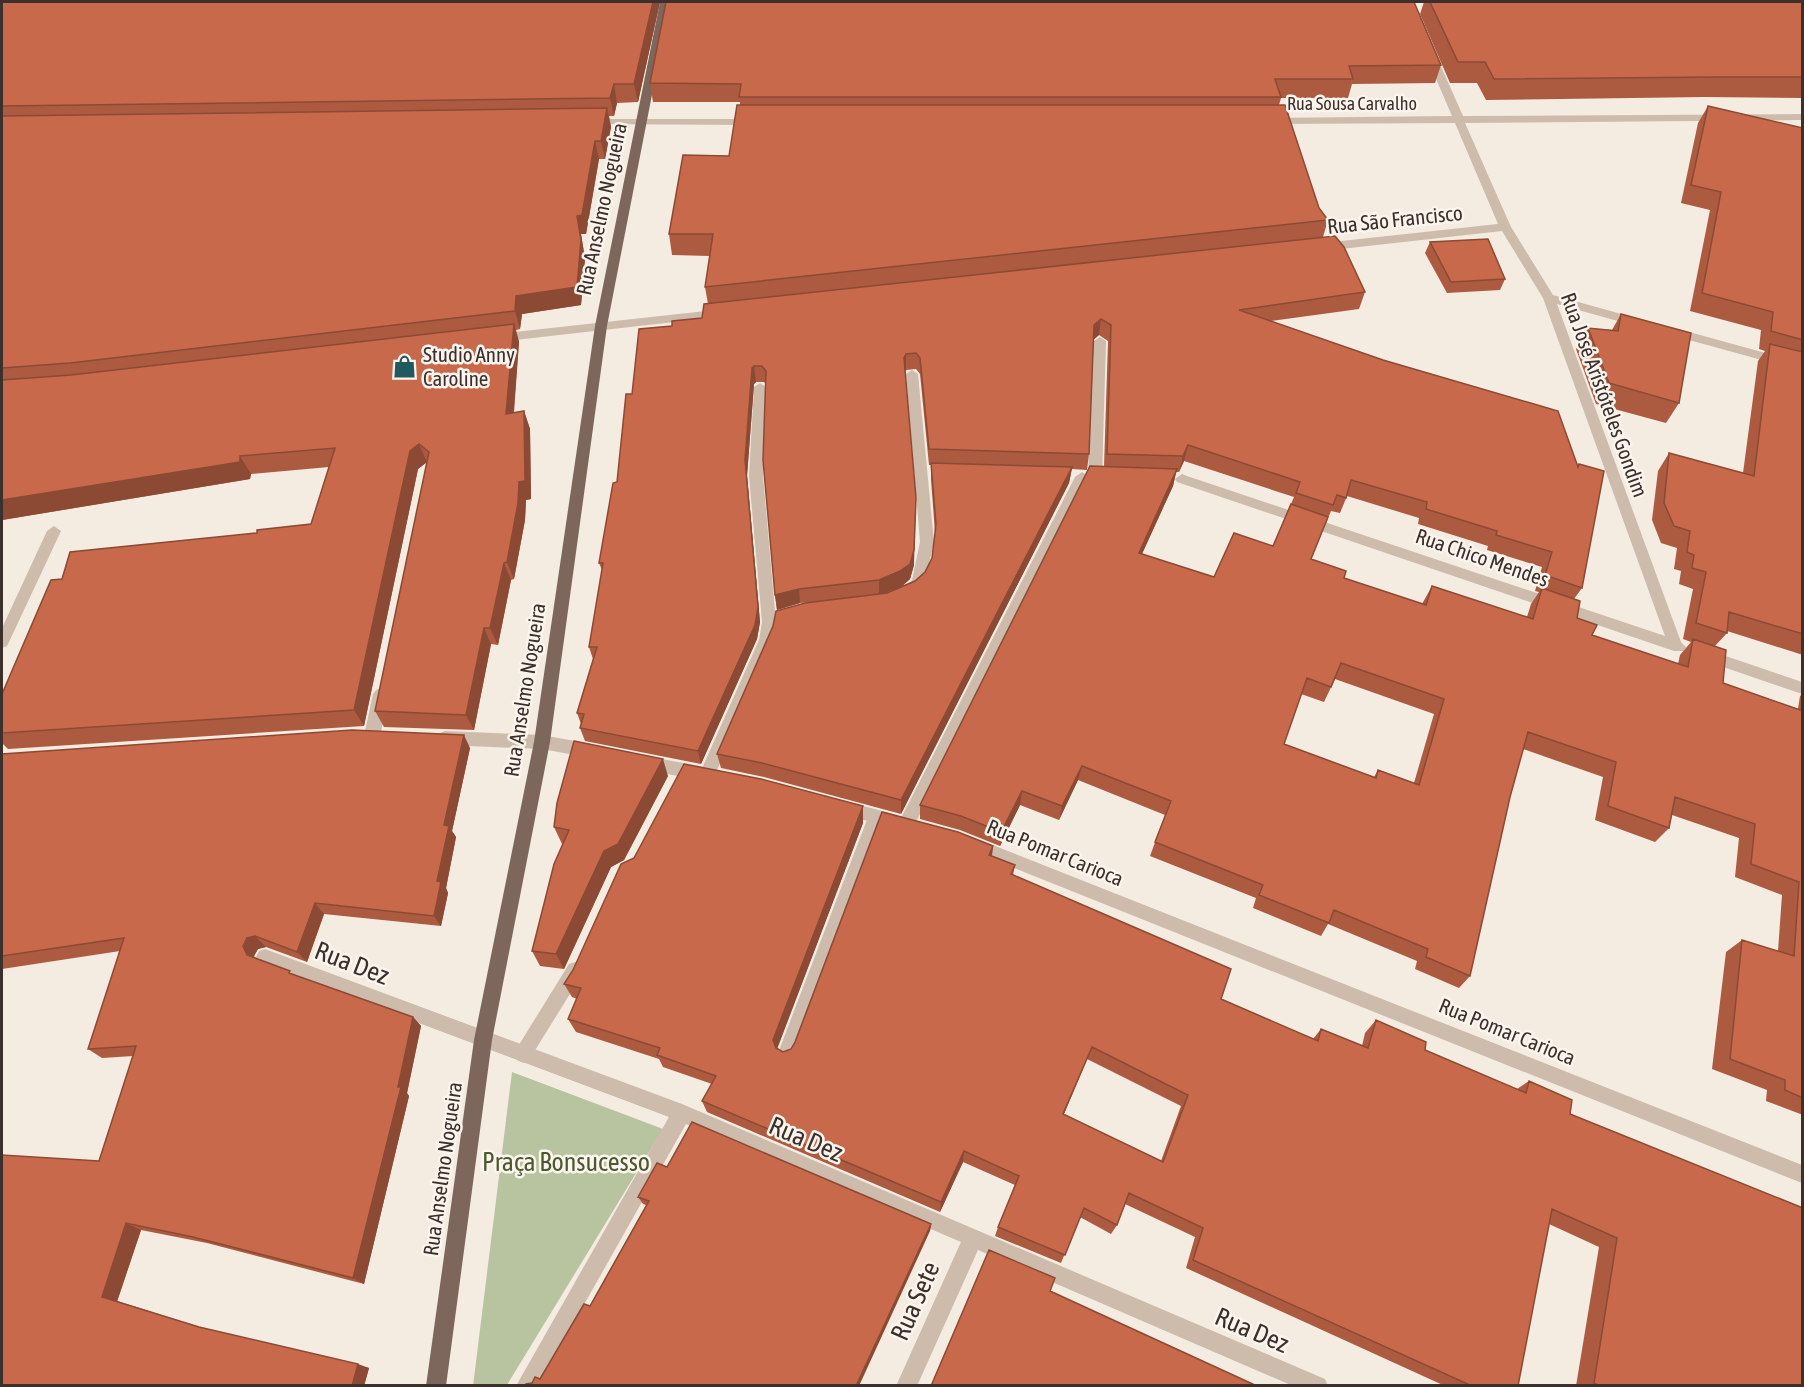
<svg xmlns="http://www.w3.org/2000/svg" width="1804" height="1387" font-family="'Asap Condensed',sans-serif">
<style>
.green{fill:#b8c4a0}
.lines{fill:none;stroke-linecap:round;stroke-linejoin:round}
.lane{fill:#cdbbac;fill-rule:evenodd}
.street{fill:#cdbbac;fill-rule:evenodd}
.primary{fill:#7d675c;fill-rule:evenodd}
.wall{fill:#ac5a40;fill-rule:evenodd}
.shaded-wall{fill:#8c4a34}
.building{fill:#c8694b;stroke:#8c4a34;stroke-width:1.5;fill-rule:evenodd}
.labels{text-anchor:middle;stroke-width:5;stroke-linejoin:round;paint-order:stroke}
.far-street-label{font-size:18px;fill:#3b302b;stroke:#fbf5ee}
.street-label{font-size:21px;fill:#3b302b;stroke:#fbf5ee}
.poi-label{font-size:21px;fill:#3b302b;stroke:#fbf5ee;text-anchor:start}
.near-street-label{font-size:26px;fill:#3b302b;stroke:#fbf5ee}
.near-park-label{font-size:26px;fill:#4a5a2e;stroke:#fbf5ee}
</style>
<rect width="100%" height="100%" fill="#f4ebe1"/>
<path class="green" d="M512,1072L663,1129L507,1385L473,1386Z"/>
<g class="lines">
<path class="lane" d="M1100,337L1106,341L1102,477L1095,482L1089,477L912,830L906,832L900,830L898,825L900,820L1075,477L1082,472L1088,476L1094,341Z
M912,370L918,374L934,542L924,586L913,596H903L901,592L912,580L920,542L906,374Z
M760,383L766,387L763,476L776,622L773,640L715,775L713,780L707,782L701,780L699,775L759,640L762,622L749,476L754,387Z
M381,688L386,690L389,694L380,736L377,741L372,742L367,741L364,736L373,694L376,690Z
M876,810L882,812L884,817L796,1053L793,1059L787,1062L781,1059L778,1053L868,817L870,812Z
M575,962L581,964L584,970L581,976L529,1060L523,1063L517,1060L514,1054L517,1048L569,964Z"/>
<path class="street" d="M1430,50L1435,53L1463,116L1802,114V120L1465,123L1511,227L1553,295L1643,320L1645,323L1639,327L1557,304L1681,642L1686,647L1684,651H1674L1177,482L1175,479L1182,474L1187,476L1665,636L1543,298L1502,231L1323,251L1317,247L1323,243L1498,224L1455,123L1270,124L1265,121L1270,118L1452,116L1425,53Z
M589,119H754L759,122L754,125L585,124V120Z
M724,309L728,310V316L497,342L491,338L497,334Z
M1671,327L1802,363V371L1667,334L1665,331Z
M54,526L61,531L9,642L7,646L2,648V628L47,531Z
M1705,649L1802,682V694L1700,659L1698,655L1700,651Z
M445,731L542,735L591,744L596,746L599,751L596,756L591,758L542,749L445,745L440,743L437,738L440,733Z
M646,756L699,766L705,768L707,773L705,778L699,780L646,770L641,768L638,763L641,758Z
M845,801L897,815L903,817L905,822L903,827L897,829L845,815L839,813L837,808L839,803Z
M975,838L1802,1165V1183L969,850L967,845L969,840Z
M265,949L682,1104L1325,1379L1328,1386H1293L978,1250L917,1386H896L961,1242L686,1124L538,1386H516L669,1117L259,963L256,957L259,951Z"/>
<path class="primary" d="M660,2H670L607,326L550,742L492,1040L446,1386H426L474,1040L534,742L595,326Z"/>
</g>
<path class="wall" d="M2,2H660L638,102L617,103L614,116H609L611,127L605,159H599L586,234H581L585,259L581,305L522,314L520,329L516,330L519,342L514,413L524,411L530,429L531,499L526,500L525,520L514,579L511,580L498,645L491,644L474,730L384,727L375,711L427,462L418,469L364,726L8,749L2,743V696L62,579L257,533L311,524L329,467L251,474L250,479L2,520Z
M666,2L1441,65L1435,83L1352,84L1348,98H1281L1279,105L1319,208L1328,220L1323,237L1365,292L1359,309L1271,321L1383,360L1558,411L1582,588L1574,599L1577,618L1592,635L1678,664L1680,655L1691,642L1683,639L1693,589L1679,584L1681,571L1674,569L1677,548L1661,543L1652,520L1658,471L1669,453L1743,473L1758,361L1765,351L1759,349L1761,330L1690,311L1710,210L1681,203L1698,123L1708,106L1803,128V655L1727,631V633L1715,646L1723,683L1798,709L1800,696L1803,693V1115L1766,1101L1767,1090L1712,1069L1726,952L1742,940L1778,951L1782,895L1735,877L1739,838L1672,815L1669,828L1655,842L1595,820L1603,777L1523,749L1510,797L1470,976L1459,988L1415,969L1417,961L1328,924L1321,936L1253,908L1256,898L1150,856L1165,815L1078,780L1059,820L1020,805L1000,846L960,830L920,819V805L1104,467L1108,341L1099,335L1094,339L1089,454L1087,470L1072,469L1069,483L901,814L764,777L721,768L717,754L812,602L800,603L777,610L775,595L766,384L764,382H756L754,384L747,476L760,622L757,639L701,764L585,741L580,728L581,724L577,713L593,659L589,647L602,570L599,563L617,482L632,394L672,326L702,318L708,304L705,287L710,256L672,255L669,234L729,156L740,105V102H653L650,83ZM916,369L920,374L929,465H931V479L935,533L932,558L925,572L915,581L884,593L901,587L910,579L914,565L905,372L906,370ZM1184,461L1294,497L1273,546L1214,577L1142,554L1173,486L1176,472H1179ZM1347,496L1419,518L1418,524L1488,546L1487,550L1542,567L1535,591L1539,592L1531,604L1527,617L1432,586L1422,604L1344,578L1311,559L1331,511L1340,513ZM1335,679L1434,714L1414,783L1378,770L1374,777L1284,744L1301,694L1324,702Z
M1424,2H1803V98L1704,97L1486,100L1477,83H1450L1420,14Z
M1430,242L1505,279L1500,290L1447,293L1425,253Z
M1621,314L1679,403L1666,423L1596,404L1576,349L1588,328L1612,330Z
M470,748L452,831L456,837L446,888L448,893L441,926L324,914L307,962L266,947L258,949L254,956L255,958L294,975L413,1017L421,1026L407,1093L409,1096L364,1284L207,1243L141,1230L117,1301L199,1327L369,1368L364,1386H2L99,1161L133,1056L102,1058L88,1049L120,951L2,969V754Z
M668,776L624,860L611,867L564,969L540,966L532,951L563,844H562L554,827Z
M863,823L777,1048L783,1052L791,1049L993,846L992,856L1015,865L1013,875L1221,999L1313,1039L1321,1029L1362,1046L1365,1033L1376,1020L1425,1050L1517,1089L1529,1081L1570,1114L1803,1386H1576L1599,1247L1549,1224L1518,1386H1445L1186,1268L1195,1237L1125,1204L1117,1225L1111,1234L1080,1217L1061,1263L995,1236L998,1227L1015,1185L963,1162L940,1212L707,1112L702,1101L712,1084L663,1067L659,1059L576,1032L568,1019L577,999L572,997L564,984ZM1087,1059L1181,1106L1161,1161L1064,1114Z
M667,1167L931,1224L930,1231L532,1383L540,1379L590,1306L646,1205L643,1204L638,1197Z"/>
<path class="shaded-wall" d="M653,2H660L638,102L634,84Z
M614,84L617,103L614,116L610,98Z
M607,108L611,127L605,159L601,141Z
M595,141L599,159L586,234H581L585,259L581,305L522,314L520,329L515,311L516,296L577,216Z
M1101,319L1099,335L1092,341L1094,325Z
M514,324L519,342L512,432L506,414Z
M906,354V370L904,374V358Z
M754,366L756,382L754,384L747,476L760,622L757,639L701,764L698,751L745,460L752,368Z
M524,411L530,429L531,499L526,500L525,520L514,579L507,562L519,482Z
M419,444L427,462L418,469L364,726L354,710L410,451Z
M1188,445L1184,461L1179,472L1183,456Z
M240,456L251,474L250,479L2,520V500Z
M1072,467L1069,483L901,814V800Z
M1177,469L1173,486L1135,569L1139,553Z
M916,498L914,565L910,579L901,587L879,595V580Z
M504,563L511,580L498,645L490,628Z
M799,589L800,603L777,610L775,595Z
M484,628L491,644L474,730L466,715Z
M464,735L470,748L452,831L456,837L446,888L448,893L441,926L434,916L437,881L444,825Z
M663,759L668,776L624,860L611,867L564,969L556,954L604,851Z
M1082,766L1078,780L1059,820L1062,806Z
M1022,791L1020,805L1000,846L1001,832Z
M863,806V823L776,1052L773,1040Z
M993,846L991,862L989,855Z
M315,903L324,914L307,962L297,952Z
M255,936L266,947L258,949L254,956L258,965L247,955L243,946L247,938Z
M413,1017L421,1026L407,1093L409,1096L364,1284L353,1278L398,1087Z
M1092,1047L1087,1059L1059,1125L1063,1114Z
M964,1151L963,1162L940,1212L941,1202Z
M126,1223L141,1230L117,1302L102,1297Z
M931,1224L930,1231L859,1386H856Z
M358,1364L369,1368L364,1386H352Z"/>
<path class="building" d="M2,2H653L634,84H614L610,98L2,106Z
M666,2H1414L1441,65L1349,66L1353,79H1275L1281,97H739L741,84L650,83Z
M1430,2H1803V77H1715L1494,79L1485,62H1458Z
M737,105H1285L1319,208L1328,220L705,287L713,234H669L683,155L729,156Z
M1708,106L1803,128V340L1771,331L1773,312L1702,293L1721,192L1691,185Z
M607,108L601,141H595L582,215L577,216L581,240L577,287L516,296L515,311L70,363L2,368V116Z
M1335,236L1344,247L1365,292L1239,310L1383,360L1558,411L1578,467L1579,464L1604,471L1582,588L1545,575L1552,552L1496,535L1497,531L1426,509L1427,502L1351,480L1346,498L1337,495L1333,505L1296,493L1300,482L1188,445L1183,456L1107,454L1111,325L1101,319L1094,325L1089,454L929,449L920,358L916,353L906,354L904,358L916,498L914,550L910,564L900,571L879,580L799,589L775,595L763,460L766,371L762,366H754L752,368L745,460L758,607L755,625L698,751L580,728L584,714L577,713L597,647H589L603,563H599L613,483L617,482L626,394H632L639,329L672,326V321L702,318L704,304Z
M1488,239L1505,279L1451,282L1430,242Z
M1621,314L1691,333L1679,403L1609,383L1588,328L1618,331Z
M514,324L506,414L524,411L525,481L519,482L518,503L507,562L504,563L490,628H484L466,715L375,711L429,452L419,444L410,451L354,710L2,733V694L51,580L62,579L70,552L257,533V530L311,524L335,448L240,456V462L2,500V380L71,375Z
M1770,344L1803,352V634L1729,612L1727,633L1696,623L1706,572L1692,568L1694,555L1687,552L1690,531L1674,526L1664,503L1669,453L1754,476Z
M931,463L1072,467L901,800L762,763L717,754L773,626L776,611L805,603L887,593L915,581L925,572L932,558L936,524Z
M1090,466L1177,469L1139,553L1214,577L1234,533L1273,546L1291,504L1328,517L1311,559L1346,571L1344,578L1426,605L1432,586L1533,619L1542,588L1580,601L1577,618L1597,625L1592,635L1688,667L1693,639L1726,650L1723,683L1803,711V1098L1785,1090V1080L1730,1059L1742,940L1794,956L1799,882L1751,864L1755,824L1675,797L1669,828L1608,806L1616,762L1528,732L1510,797L1470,976L1426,957L1428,949L1334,910L1329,923L1259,895L1263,885L1155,842L1171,801L1082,766L1062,806L1022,791L1001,832L961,816L920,805ZM1341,663L1444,699L1419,785L1378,770L1376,778L1284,744L1307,678L1331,687Z
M352,730L464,735L444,825L449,826L437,881L441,882L434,916L315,903L297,952L255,936L247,938L243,946L247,955L290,971L289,973L413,1017L398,1087H401L353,1278L193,1237L126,1223L102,1297L199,1327L358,1364L352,1386H2V1155L99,1161L136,1046L88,1049L124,938L2,956V754Z
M574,741L663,759L618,844L604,851L556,954L532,951L554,864L569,830L554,827L557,803Z
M684,764L761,779L863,806L773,1040L776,1048L783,1052L791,1049L795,1042L882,812L958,832L993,846L989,855L1015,865L1011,874L1231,969L1221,999L1318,1041L1321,1029L1368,1048L1376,1020L1426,1042L1425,1050L1526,1093L1529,1081L1572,1100L1570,1114L1803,1208V1386H1599L1594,1383L1617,1238L1552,1209L1518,1386H1472L1193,1260L1203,1228L1129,1193L1117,1225L1084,1208L1065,1255L998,1227L1019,1176L964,1151L941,1202L702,1101L716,1076L657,1055L660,1048L568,1019L581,988L564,984L573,970L621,864L634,858ZM1092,1047L1188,1095L1163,1162L1063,1114Z
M692,1122L931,1224L856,1386H526V1384L532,1383L535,1377L540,1379L584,1304L590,1306L649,1201L638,1197L657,1163L667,1167Z
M989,1250L1055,1278L1050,1291L1257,1386H931Z"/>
<defs>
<symbol id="shop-bare" viewBox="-9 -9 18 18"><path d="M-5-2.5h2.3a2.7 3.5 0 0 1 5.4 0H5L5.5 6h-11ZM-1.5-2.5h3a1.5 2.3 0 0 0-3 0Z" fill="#1f5a5e" stroke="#fbf5ee" stroke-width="2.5" paint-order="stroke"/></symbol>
</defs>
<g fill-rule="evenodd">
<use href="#shop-bare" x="388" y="350" width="33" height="33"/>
</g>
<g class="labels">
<g class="far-street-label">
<text x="1352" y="110">Rua Sousa Carvalho</text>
</g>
<g class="street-label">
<text transform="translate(602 209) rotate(-78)" y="7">Rua Anselmo Nogueira</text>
<text transform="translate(1395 220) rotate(-6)" y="7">Rua São Francisco</text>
<text transform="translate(1604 395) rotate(70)" y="7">Rua José Aristóteles Gondim</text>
<text transform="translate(1482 558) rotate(19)" y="7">Rua Chico Mendes</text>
<text transform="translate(525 690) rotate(-81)" y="7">Rua Anselmo Nogueira</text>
<text transform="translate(1055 853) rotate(22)" y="7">Rua Pomar Carioca</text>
<text transform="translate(1507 1032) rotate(22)" y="7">Rua Pomar Carioca</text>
<text transform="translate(443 1169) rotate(-82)" y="7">Rua Anselmo Nogueira</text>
</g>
<g class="poi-label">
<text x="423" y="362">Studio Anny<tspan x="423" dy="24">Caroline</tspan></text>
</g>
<g class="near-street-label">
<text transform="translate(352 963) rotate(21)" y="9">Rua Dez</text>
<text transform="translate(806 1139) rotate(23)" y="9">Rua Dez</text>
<text transform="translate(915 1301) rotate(-66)" y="9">Rua Sete</text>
<text transform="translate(1252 1330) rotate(23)" y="9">Rua Dez</text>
</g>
<g class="near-park-label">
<text x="566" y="1171">Praça Bonsucesso</text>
</g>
</g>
<rect width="1804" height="1387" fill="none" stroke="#3b302b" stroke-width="6"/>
</svg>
